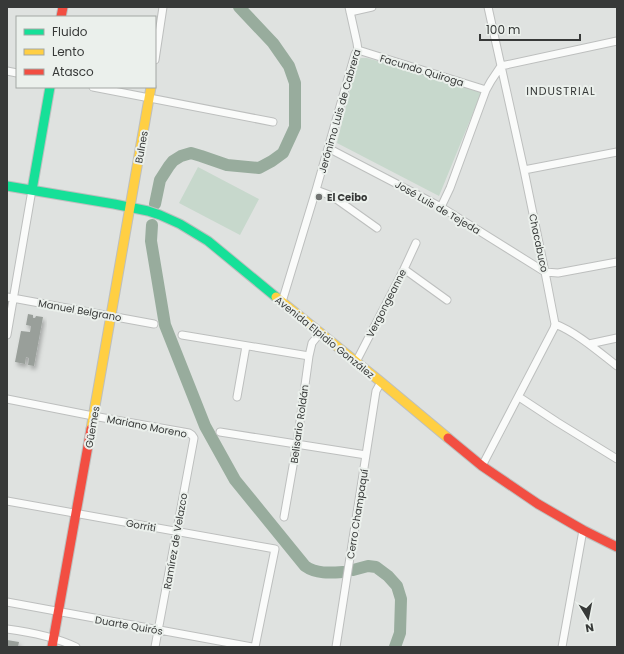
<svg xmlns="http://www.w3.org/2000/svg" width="624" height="654" font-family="Poppins,sans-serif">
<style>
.green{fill:#c7d8cc}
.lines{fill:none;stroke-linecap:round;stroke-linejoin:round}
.river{stroke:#98ac9d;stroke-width:12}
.building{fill:#999f9a;filter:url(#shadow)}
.street-casing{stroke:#bdbfbe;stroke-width:9}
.fast-casing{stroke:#bdbfbe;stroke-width:11}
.slow-casing{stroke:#bdbfbe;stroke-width:11}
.jam-casing{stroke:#bdbfbe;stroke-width:11}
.street{stroke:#fafbfa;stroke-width:7}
.fast{stroke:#16e098;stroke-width:9}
.slow{stroke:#ffcf43;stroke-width:9}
.jam{stroke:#f24e42;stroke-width:9}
.poi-dot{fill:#727473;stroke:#ebf0ec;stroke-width:1.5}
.labels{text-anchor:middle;stroke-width:4;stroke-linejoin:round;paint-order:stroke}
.street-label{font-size:10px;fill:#373938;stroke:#ebf0ec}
.poi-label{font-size:10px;font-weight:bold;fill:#373938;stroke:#ebf0ec;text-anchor:start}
.neighbourhood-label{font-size:11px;letter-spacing:1px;fill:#373938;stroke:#ebf0ec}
</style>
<defs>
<filter id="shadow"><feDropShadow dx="2" dy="3.5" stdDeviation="2" flood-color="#0004"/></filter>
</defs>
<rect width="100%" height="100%" fill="#dfe2e0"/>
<path class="green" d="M361,58H367L482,91L439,196L337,143L357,61Z
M198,167L259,199L240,235L179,203Z"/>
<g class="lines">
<path class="river" d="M155,204L160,180L169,166L173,161L181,156L191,153L201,156L227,165L259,168L272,161L283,153L295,127V83L289,66L273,43L239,7
M152,225L151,241L165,325L205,426L235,480L305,566C316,574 330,573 343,572
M353,570L368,566L376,567L388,576L397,586L401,599L400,633L395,647"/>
</g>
<path class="building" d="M28,314L33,315V318H35L36,316L43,317L34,366L28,365L29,358L26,357L25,364L15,362L21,331L30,332L31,326L26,325Z
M7,640L19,642L18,647H7Z"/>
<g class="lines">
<defs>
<path id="street" d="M350,12L372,7
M358,50L486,90
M155,60L163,7
M7,71L17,73
M93,87L273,122
M328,148L441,207L545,272L558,273L617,262
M524,170L617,152
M316,190L332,196L377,228
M441,207L450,188L486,90L491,81L501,66L617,41
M404,269L447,300
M7,297L154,324
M282,302L316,190L355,54L358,50L357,43L349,7
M555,324C576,332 599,352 617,366
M7,335L32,190
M182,335L309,356
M589,344L617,338
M356,362L404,269L416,243
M237,397L246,346
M519,397L557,422L617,459
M7,399L93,416L189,433L192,435L194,438L155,647
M220,432L366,455
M482,466L554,328L555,324L545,272L524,170L488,7
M7,501L275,549L255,647
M284,517L297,443L309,356L312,343L320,333
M7,602L252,647
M7,629C30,632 55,637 76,647
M336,647L376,391L381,382
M562,647L583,530"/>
<path id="fast" d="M7,186L114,204L148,211L160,215L180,224L208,241L276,297
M32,190L50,87"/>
<path id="slow" d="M276,297L381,382L448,438
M91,429L151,87"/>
<path id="jam" d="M61,17L63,7
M448,438L482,466L538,504L583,530L617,547
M52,647L91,429"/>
</defs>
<use href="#street" class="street-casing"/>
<use href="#fast" class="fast-casing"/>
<use href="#slow" class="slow-casing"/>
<use href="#jam" class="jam-casing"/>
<use href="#street" class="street"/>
<use href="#fast" class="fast"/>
<use href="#slow" class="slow"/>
<use href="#jam" class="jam"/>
</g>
<circle class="poi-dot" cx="319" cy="197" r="4"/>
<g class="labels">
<g class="street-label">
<text transform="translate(422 70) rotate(17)" y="4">Facundo Quiroga</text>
<text transform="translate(339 111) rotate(-74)" y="4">Jerónimo Luis de Cabrera</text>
<text transform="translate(141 147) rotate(-80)" y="4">Bulnes</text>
<text transform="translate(438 207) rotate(30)" y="4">José Luis de Tejeda</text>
<text transform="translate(539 243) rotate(78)" y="4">Chacabuco</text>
<text transform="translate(386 303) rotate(-63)" y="4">Vergongeanne</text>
<text transform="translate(80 310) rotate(10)" y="4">Manuel Belgrano</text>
<text transform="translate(325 337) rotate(39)" y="4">Avenida Elpidio González</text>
<text transform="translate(299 424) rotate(-82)" y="4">Belisario Roldán</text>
<text transform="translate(147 426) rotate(11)" y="4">Mariano Moreno</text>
<text transform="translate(92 427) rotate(-80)" y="4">Güemes</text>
<text transform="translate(357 514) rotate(-81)" y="4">Cerro Champaquí</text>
<text transform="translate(141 525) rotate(10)" y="4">Gorriti</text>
<text transform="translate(175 541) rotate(-80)" y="4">Ramírez de Velazco</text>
<text transform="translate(129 625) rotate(10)" y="4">Duarte Quirós</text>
</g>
<g class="poi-label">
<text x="327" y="201">El Ceibo</text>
</g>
<g class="neighbourhood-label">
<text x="561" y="95">INDUSTRIAL</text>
</g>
</g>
<rect width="624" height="654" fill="none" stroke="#373938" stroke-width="16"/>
<rect x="16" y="16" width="140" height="72" fill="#ebf0ec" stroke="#a3a7a4"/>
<rect x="24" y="29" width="20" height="6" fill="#16e098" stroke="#a3a7a4"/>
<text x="52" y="36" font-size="12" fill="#373938">Fluido</text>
<rect x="24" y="49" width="20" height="6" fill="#ffcf43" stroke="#a3a7a4"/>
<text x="52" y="56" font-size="12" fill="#373938">Lento</text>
<rect x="24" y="69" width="20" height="6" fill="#f24e42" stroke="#a3a7a4"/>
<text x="52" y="76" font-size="12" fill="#373938">Atasco</text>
<g transform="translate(588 618) rotate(170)" stroke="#ebf0ec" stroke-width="3" paint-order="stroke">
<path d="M0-3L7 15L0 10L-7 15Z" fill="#373938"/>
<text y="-6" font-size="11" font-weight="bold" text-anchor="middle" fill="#373938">N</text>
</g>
<path d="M480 34v6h100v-6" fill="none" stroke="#373938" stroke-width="2"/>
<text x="486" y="34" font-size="12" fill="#373938" stroke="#ebf0ec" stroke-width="3" paint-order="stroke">100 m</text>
</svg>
